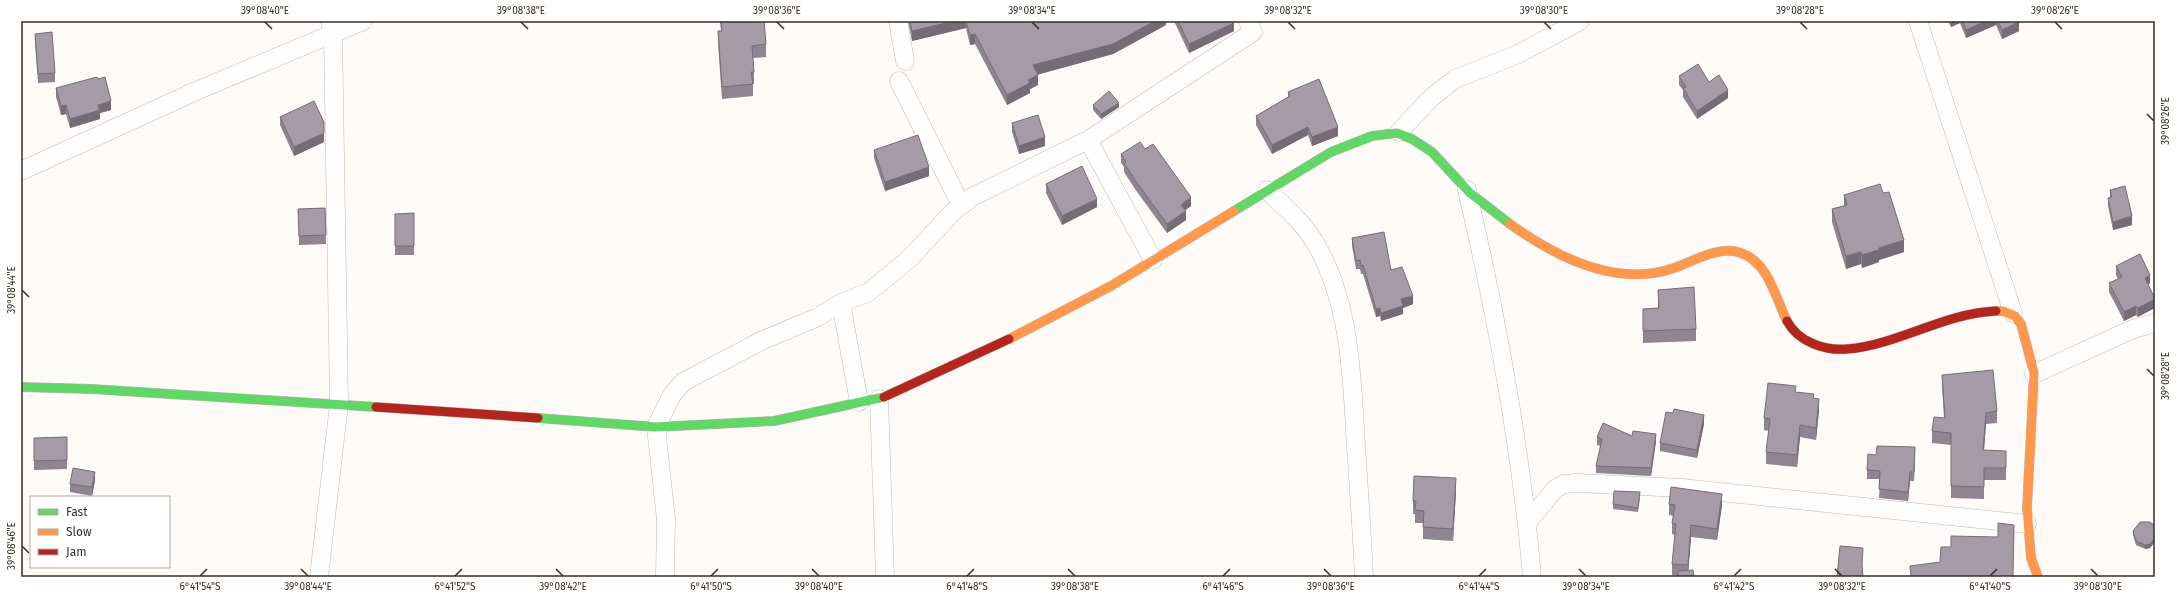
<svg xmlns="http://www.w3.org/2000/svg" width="2176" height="598" font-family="'Fira Sans',sans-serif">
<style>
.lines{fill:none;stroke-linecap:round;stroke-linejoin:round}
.street-casing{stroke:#bfbab3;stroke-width:19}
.fast-casing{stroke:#bfbab3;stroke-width:10}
.slow-casing{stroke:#bfbab3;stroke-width:10}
.jam-casing{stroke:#bfbab3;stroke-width:10}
.street{stroke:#fffefe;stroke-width:18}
.fast{stroke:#63d668;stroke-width:9}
.slow{stroke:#ff974d;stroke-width:9}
.jam{stroke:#b3261e;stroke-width:9}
.wall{fill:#908490}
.shaded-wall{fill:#756c75}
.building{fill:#a79aa7;stroke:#756c75}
.ticks{fill:none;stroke:#372f23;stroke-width:1.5}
.neatline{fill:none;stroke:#372f23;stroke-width:1.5}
.ticks-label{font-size:10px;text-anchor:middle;fill:#372f23}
</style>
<rect width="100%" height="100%" fill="#fdfaf7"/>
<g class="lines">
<defs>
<path id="street" d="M898,21L905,61
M1918,21L2013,313
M899,81L961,205
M1399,132L1431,98L1455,79L1516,55L1580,21
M1088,140L1153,260
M21,171L196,91L363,21
M1267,190C1285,207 1305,224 1317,246C1351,306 1352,380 1356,447C1359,490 1362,534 1364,577
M1467,190C1497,318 1521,446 1532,577
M841,303L859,402
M2034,374L2133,329L2155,323
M879,399L885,577
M1527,523L1555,489L1564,484L1577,483L1682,488L2027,524
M319,577L339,404L333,33L330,21
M665,577L666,519L656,427L672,395L683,382L763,340L818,317L841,303L869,292L909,259L953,212L972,197L1088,140L1253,32L1248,21"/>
<path id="fast" d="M1234,211L1331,152L1372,136L1397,133L1412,139L1432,152L1470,193L1510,224
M21,387L92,389L376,407
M538,418L656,427L774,421L884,397"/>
<path id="slow" d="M1510,224C1556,257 1617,288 1674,268C1694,261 1719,245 1741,253C1769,263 1775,297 1787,321
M1996,311H2003L2015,316L2021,324L2034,373L2027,508L2031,558L2038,577
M1009,339L1111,286L1234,211"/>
<path id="jam" d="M1787,321C1798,342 1825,351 1847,349C1898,345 1944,313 1996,311
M884,397L1009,339
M376,407L538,418"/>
</defs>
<use href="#street" class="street-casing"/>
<use href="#fast" class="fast-casing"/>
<use href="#slow" class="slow-casing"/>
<use href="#jam" class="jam-casing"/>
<use href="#street" class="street"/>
<use href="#fast" class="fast"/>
<use href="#slow" class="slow"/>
<use href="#jam" class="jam"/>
</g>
<path class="wall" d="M720,21H764L766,44V57L753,58L754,72V84H753V96L722,99L718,43V31H721Z
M908,21H1166V25L1113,54L1038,74V85L1030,89V93L1007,105L975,44L970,45L966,28L912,41Z
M1174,21H1233L1234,31L1189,53Z
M1948,21H2018L2019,31L2002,39L1996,25L1966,38L1960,23L1951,27Z
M35,34L55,73V82L38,83L35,42Z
M1679,76L1709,82L1728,98L1697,119L1683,97V90L1679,85Z
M56,88L111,110L100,113V119L70,128L66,114L61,115L56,97Z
M1288,92L1338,136L1312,146L1308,135L1272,154L1256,125V116L1288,97Z
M1093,105L1119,107L1101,119L1093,110Z
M280,117L324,142L294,156L280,125Z
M1012,123L1045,146L1019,154L1012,132Z
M1145,149L1191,206L1185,210L1186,220L1167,233L1135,189L1124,172V167L1121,163V154Z
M874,150L929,176L885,191L874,158Z
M1046,184L1097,207L1062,225L1046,193Z
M2110,190L2132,225L2113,230L2108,206V198L2110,197Z
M1844,195L1904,252L1879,260V262L1862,268L1861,264L1846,269L1832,222V209L1844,206Z
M325,208L326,244L299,245L298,209Z
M414,213V255H395V214Z
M1352,238L1391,270L1413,304L1403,308V314L1381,321L1380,316L1376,317L1363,274H1361L1360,269H1356L1352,246Z
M2116,266L2150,283L2148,285L2138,317L2136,315L2124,321L2109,292V283L2118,279L2116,275Z
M1658,290L1696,329V341L1643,343V309L1658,308Z
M1942,375L1997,411V423L1986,424L1984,450L2006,462V480H1984V499L1951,498V445L1932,443V431L1944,418L1942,387Z
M1796,392L1814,398L1819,410L1816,440L1800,437L1797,467L1766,464V452L1769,431L1764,430V418Z
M1704,424L1697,458L1660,451V443Z
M1632,436L1656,441L1651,476L1596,473V466L1601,446L1597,445V437Z
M67,437V469L34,470V438Z
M1915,456L1914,481H1910L1908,501L1879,498L1880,479H1867V470Z
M95,480L92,496L70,492V484Z
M1456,491L1453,541L1423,539V523H1415V514H1413V501Z
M1640,497L1638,512L1613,509V504Z
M1669,504L1722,505L1717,540L1691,537L1688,571L1694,577H1678V576L1672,575V564L1675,535L1672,534V523L1674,516L1669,515Z
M2133,531L2150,548L2145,549L2136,545L2133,535Z"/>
<path class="shaded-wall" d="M954,21H966V28L912,41V31Z
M1155,21H1166V25L1113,54L1033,76V65Z
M1951,21H1960V23L1951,27Z
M1986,21H1996V25L1966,38V30Z
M2019,22V31L2002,39V30Z
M1234,23V31L1189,53V44Z
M975,34V44L970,45V35Z
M1038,75V85L1030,89V93L1007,105V95L1028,80Z
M1728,90V98L1697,119V111Z
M111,101V110L100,113V119L70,128V119L98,105Z
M1119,103V107L1101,119V114Z
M66,105V114L61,115V106Z
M1308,127V135L1272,154V145Z
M1338,127V136L1312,146V137Z
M324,133V142L294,156V147Z
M1045,137V146L1019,154V146Z
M929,167V176L885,191V182Z
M1191,197V206L1181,213V205Z
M1097,199V207L1062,225V216Z
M1186,211V220L1167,233V224Z
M2132,216V225L2113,230V222Z
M1904,240V252L1879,260V262L1862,268V255L1879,248Z
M1861,252V264L1846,269V256Z
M2150,275V283L2145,286V278Z
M1413,296V304L1403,308V314L1381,321V313L1401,299Z
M2155,299V308L2138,317V308Z
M2136,306V315L2124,321V312Z
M1380,308V316L1376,317V309Z
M1819,399V410L1816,440V428Z
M1986,413V424L1983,462V450Z
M1704,415V424L1697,458V450Z
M1800,425V437L1797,467V455Z
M1656,434V441L1651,476V468Z
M1915,447V456L1914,481V472Z
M95,472V480L92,496V487Z
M1910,472V481L1908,501V492Z
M1456,478V491L1453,541V529Z
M1722,494V505L1717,540V529Z
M1691,525V537L1688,577V565Z
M2155,538V542L2150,548L2145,549V545Z"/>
<path class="building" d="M721,21H764L766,44L752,46L754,72H751L753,84L722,87L718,31H722Z
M910,21H954L912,31Z
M966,21H1155L1113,44L1033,65L1038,75L1028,80L1030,83L1007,95L975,34L970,35Z
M1178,21H1233L1234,23L1189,44Z
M1963,21H1986L1966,30Z
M1998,21H2018L2019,22L2002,30Z
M52,32L55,73L38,74L35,34Z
M1698,64L1709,82L1719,75L1728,90L1697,111L1683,88L1686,87L1679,76Z
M97,77L98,79L105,77L111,101L98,105L100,110L70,119L66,105L61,106L56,88Z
M1319,79L1338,127L1312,137L1308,127L1272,145L1256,116L1290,96L1288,92Z
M1109,91L1119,103L1101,114L1093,105Z
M314,101L324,122V133L294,147L280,117Z
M1038,115L1045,137L1019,146L1012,123Z
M918,135L929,167L885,182L874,150Z
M1140,142L1145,149L1153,144L1191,197L1181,205L1186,211L1167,224L1135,180L1124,163L1126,162L1121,154Z
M1082,166L1097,199L1062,216L1046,184Z
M1880,184L1883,193L1889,192L1904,240L1879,248V250L1862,255L1861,252L1846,256L1832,209L1847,205L1844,195Z
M2125,186L2132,216L2113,222L2108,198L2112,197L2110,190Z
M325,208L326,235L299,236L298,209Z
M414,213V246H395V214Z
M1384,232L1391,270L1402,267L1413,296L1401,299L1403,306L1381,313L1380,308L1376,309L1363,265L1361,266L1360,260L1356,261L1352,238Z
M2140,254L2150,275L2145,278L2155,299L2138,308L2136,306L2124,312L2109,283L2122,277L2116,266Z
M1694,287L1696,329L1643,331V309L1659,308L1658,290Z
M1993,370L1997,411L1986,413L1983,450L2006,451V468H1984V487L1951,486V433L1932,431L1934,417L1945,418L1942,375Z
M1768,383L1796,386L1795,392L1814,394L1813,398L1819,399L1816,428L1800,425L1797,455L1766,452L1770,419L1764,418Z
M1674,409L1704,415L1697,450L1660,443L1666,412L1673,413Z
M1603,423L1632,436L1633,431L1656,434L1651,468L1596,466L1602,439L1597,437Z
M67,437V460L34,461V438Z
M1877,446L1915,447L1914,472H1910L1908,492L1879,489L1880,471L1867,470L1868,454L1876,455Z
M73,468L95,472L92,487L70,484Z
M1414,476L1456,478L1453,529L1423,527L1424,511L1415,510L1416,501H1413Z
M1671,487L1722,494L1717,529L1691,525L1688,565L1672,564L1676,524L1672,523L1675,505L1669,504Z
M1614,491L1640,492L1638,508L1613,504Z
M2140,522H2150L2154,525L2155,529V538L2150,544L2145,545L2136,541L2133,531Z
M1998,523L2014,525L2013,577H1911L1910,566L1940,562L1941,547H1951V536L1998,537Z
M1840,546L1863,548L1862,565L1863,577H1837Z
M1693,570L1694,577H1678V571Z"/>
<path class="ticks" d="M265,22L272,29M521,22L528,29M777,22L784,29M1032,22L1039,29M1288,22L1295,29M1544,22L1551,29M1800,22L1807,29M2055,22L2062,29M2147,114L2154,121M22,290L29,297M2147,369L2154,376M22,546L29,553M301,569L308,576M556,569L563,576M812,569L819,576M1068,569L1075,576M1324,569L1331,576M1579,569L1586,576M1835,569L1842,576M2091,569L2098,576M200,576L207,569M455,576L462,569M711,576L718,569M967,576L974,569M1223,576L1230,569M1479,576L1486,569M1734,576L1741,569M1990,576L1997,569"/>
<rect width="2176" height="598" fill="none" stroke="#ffffff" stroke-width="44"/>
<rect x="30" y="496" width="140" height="72" fill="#ffffff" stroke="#afaca7"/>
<rect x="38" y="509" width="20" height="6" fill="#63d668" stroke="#afaca7"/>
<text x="66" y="516" font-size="12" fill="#372f23">Fast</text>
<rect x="38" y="529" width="20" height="6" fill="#ff974d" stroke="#afaca7"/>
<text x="66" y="536" font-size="12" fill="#372f23">Slow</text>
<rect x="38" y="549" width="20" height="6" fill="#b3261e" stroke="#afaca7"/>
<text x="66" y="556" font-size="12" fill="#372f23">Jam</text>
<rect x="22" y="22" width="2132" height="554" class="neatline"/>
<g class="ticks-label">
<text x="265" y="14">39°08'40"E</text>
<text x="521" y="14">39°08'38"E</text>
<text x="777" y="14">39°08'36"E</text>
<text x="1032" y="14">39°08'34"E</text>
<text x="1288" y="14">39°08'32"E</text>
<text x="1544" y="14">39°08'30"E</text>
<text x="1800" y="14">39°08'28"E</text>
<text x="2055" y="14">39°08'26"E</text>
<text transform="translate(2165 121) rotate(-90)" y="4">39°08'26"E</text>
<text transform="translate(11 290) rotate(-90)" y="4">39°08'44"E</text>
<text transform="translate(2165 376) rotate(-90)" y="4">39°08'28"E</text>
<text transform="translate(11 546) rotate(-90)" y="4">39°08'46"E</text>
<text x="200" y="590">6°41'54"S</text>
<text x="308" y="590">39°08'44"E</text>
<text x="455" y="590">6°41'52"S</text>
<text x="563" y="590">39°08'42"E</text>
<text x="711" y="590">6°41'50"S</text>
<text x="819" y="590">39°08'40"E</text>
<text x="967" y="590">6°41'48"S</text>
<text x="1075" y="590">39°08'38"E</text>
<text x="1223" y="590">6°41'46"S</text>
<text x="1331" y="590">39°08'36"E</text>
<text x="1479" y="590">6°41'44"S</text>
<text x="1586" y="590">39°08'34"E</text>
<text x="1734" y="590">6°41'42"S</text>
<text x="1842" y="590">39°08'32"E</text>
<text x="1990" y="590">6°41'40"S</text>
<text x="2098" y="590">39°08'30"E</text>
</g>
</svg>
